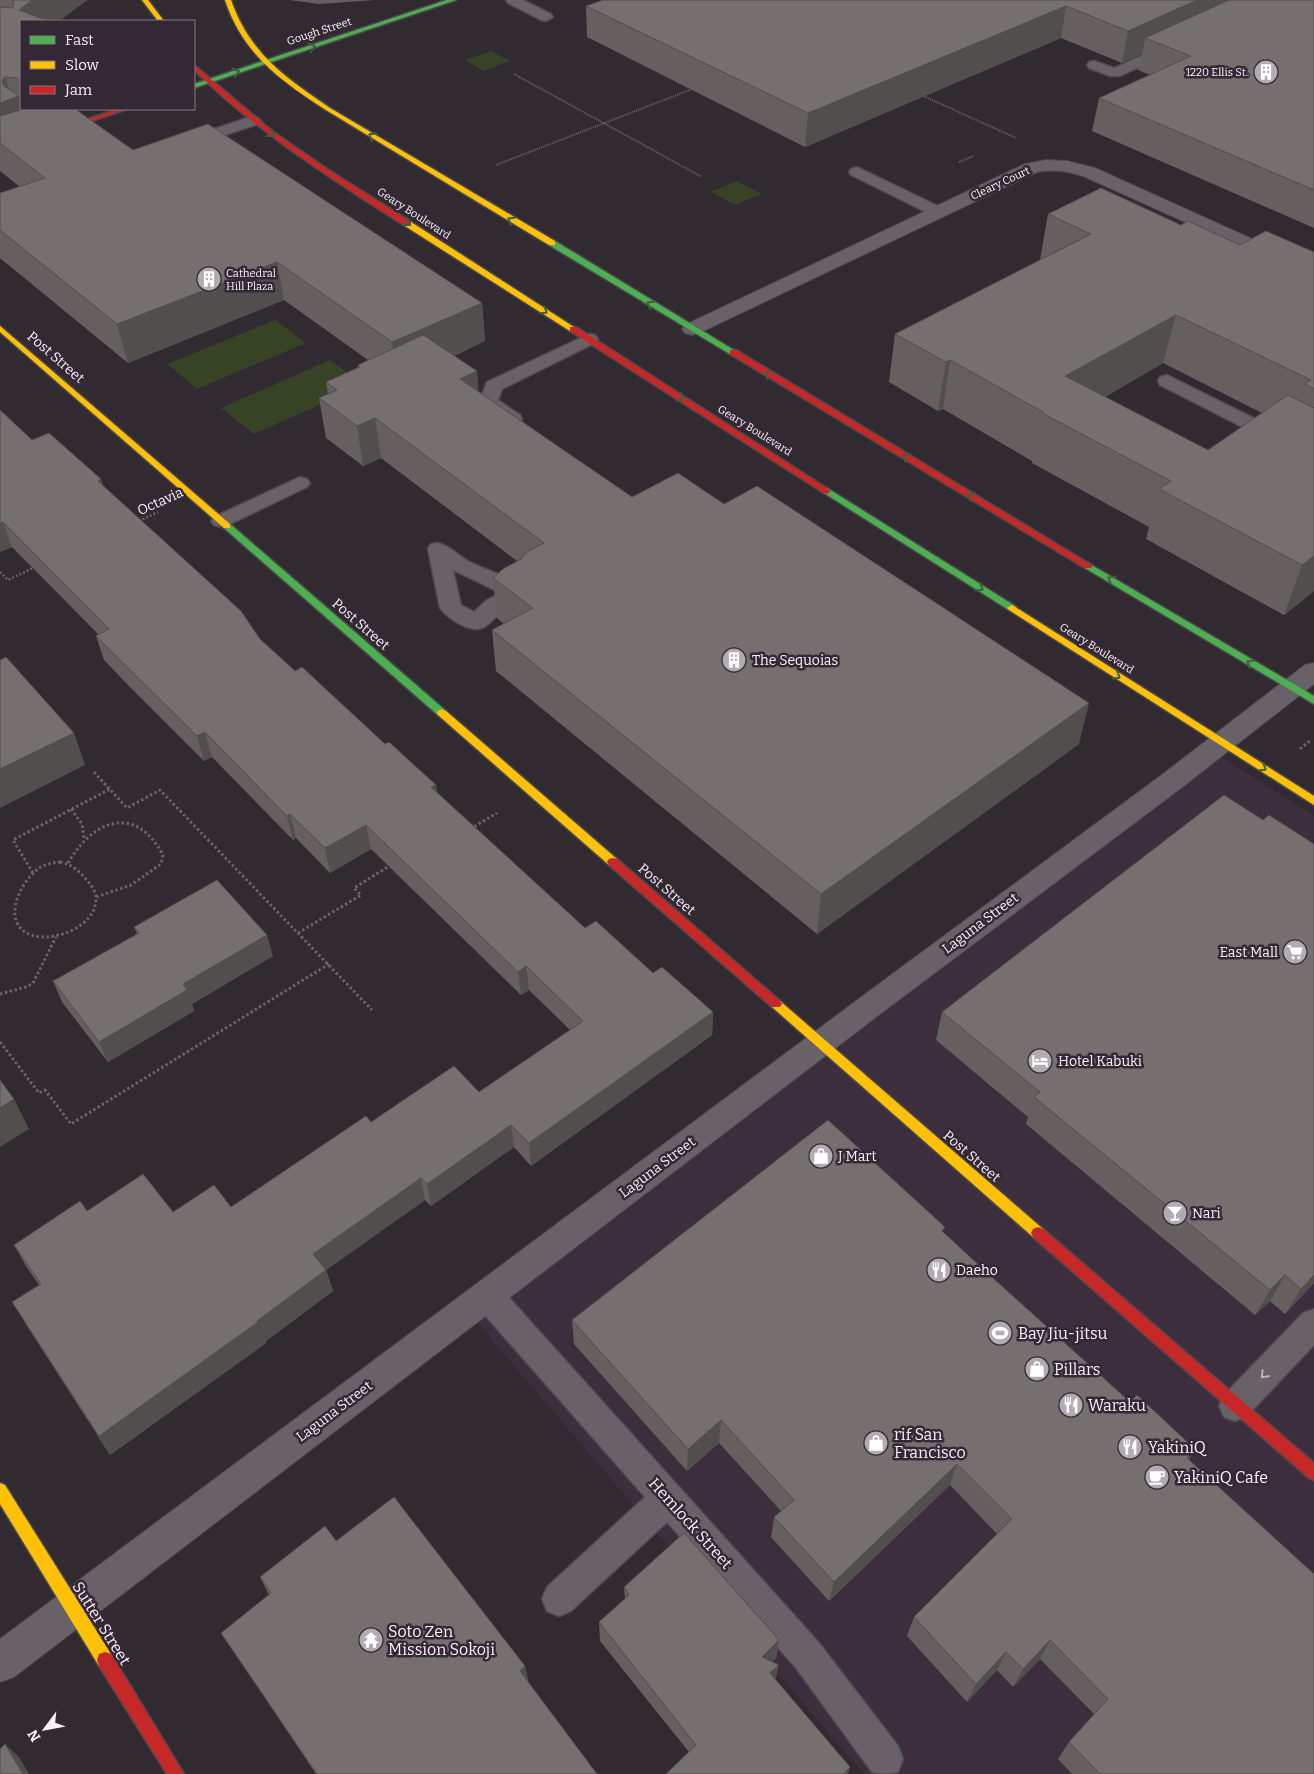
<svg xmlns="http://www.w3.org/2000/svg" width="1314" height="1774" font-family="Bitter,serif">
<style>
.built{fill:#3d2e3d}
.green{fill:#364324}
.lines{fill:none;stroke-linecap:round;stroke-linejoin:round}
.lane-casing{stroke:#4e484e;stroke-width:3}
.street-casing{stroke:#4e484e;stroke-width:2}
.fast-casing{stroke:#4e484e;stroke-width:3}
.slow-casing{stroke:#4e484e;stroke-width:3}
.jam-casing{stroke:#4e484e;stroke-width:3}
.path-far2{stroke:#686368;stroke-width:2;stroke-dasharray:1 1;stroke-linecap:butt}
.path-far1{stroke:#686368;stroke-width:2.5;stroke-dasharray:2 2;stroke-linecap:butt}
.path{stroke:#686368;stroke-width:3;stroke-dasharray:2.5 2.5;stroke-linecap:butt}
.lane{fill:#686268;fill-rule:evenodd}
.street{fill:#686268;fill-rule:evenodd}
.fast{fill:#4caf50;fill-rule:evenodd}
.slow{fill:#ffc107;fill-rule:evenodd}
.jam{fill:#c62828;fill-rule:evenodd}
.wall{fill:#655f5f;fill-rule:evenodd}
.shaded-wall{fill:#524e4e}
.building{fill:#756f6f;stroke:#524e4e}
.oneway{stroke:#3e5e3f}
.oneway2{stroke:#b7b0b7}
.labels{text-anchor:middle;stroke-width:5;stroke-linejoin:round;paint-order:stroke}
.far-street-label{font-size:11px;fill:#f8f0f8;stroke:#342834}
.far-poi-label{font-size:11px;fill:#f8f0f8;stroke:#342834;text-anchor:end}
.street-label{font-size:14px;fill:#f8f0f8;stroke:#342834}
.poi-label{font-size:14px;fill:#f8f0f8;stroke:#342834;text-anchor:start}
.near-poi-label{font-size:16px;fill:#f8f0f8;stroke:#342834;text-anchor:start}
.near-street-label{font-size:16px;fill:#f8f0f8;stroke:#342834}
</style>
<rect width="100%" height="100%" fill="#312b31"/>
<path class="built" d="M1214,752L1314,816V1774H864L474,1319Z"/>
<path class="green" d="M491,51L510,61L484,71L465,60Z
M737,181L762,194L735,205L711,192Z
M275,320L306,343L197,389L167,364Z
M330,360L364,385L254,434L221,408Z"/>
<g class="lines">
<defs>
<path id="lane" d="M506,0H523L551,14L553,17L546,21L541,20L508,3Z
M1171,43L1176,44L1178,47L1176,50L1120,76H1110L1089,68L1087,65L1089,62L1094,61L1114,68Z
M253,116L258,118L261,121L258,124L189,147L184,145L181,142L184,139Z
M857,167L944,209L946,212L944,215H932L851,175L849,172L851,169Z
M589,334L595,335L598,339L595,343L502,389L498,400L520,415L522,419L520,423C505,427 493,414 481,406L479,402L487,382Z
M1167,375L1314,448V462L1307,460L1160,385L1158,381L1160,377Z
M300,477L307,479L310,483L307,487L228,525L221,527L214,525L211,521L214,517Z
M438,543C450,546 458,555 468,561C485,571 517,577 528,593C522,602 510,604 502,611C496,616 491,623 484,627C472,635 447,618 440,608L428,549L431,544ZM453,570L501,593L487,600L474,612L461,605Z
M487,1281L498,1285L820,1644L898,1746L903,1759L898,1772C890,1774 880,1774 872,1772L796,1668L667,1522L571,1611L559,1616L547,1611L542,1599L547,1587L645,1497L476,1305L472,1295L476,1285Z
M1314,1309V1345L1246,1417L1235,1421L1224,1417L1219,1406L1224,1395L1303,1313Z"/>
<path id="street" d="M1046,160L1067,161L1095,168L1314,267V280L1083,176C1067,171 1053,169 1037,172L699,333L692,335L685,333L682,329L685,325L1025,164Z
M1314,663V684L1181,788L880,1014L14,1677L0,1682V1639L860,998L1163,774L1305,665Z"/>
<path id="fast" d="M447,0H456L194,88V84Z
M549,241H555L737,352L730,354L549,245Z
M827,488L1015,606L1017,608L1015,610H1009L824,493L823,491Z
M227,523L230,524L446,711L447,713L446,715H438L224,528L222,526Z
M1088,563L1314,696V704L1085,568V564Z"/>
<path id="slow" d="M142,0H148L164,21H158Z
M225,0H231C250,54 285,77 330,108L555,241V245H549L326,110C280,80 243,54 225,0Z
M405,222H411L577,329L570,331L405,226Z
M0,326L230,524V528H224L0,332Z
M1012,605L1314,796V805L1009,610L1007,608Z
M442,709L446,711L617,859L619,862L617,865H609L438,715L437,713L438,711Z
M776,999L780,1001L1043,1229L1045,1233L1043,1237L1038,1239L1033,1237L772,1007L770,1004L772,1001Z
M0,1483L5,1485L111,1654L113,1660L111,1666L105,1668L99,1666L0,1504Z"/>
<path id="jam" d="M194,65L272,131L327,169L411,222V226H405C331,178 257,132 194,70Z
M118,109H127L0,152V148Z
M570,327H576L831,491L827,494L824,493L570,331Z
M730,350H736L1093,566L1091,568H1085L730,354Z
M613,858L617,859L780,1001L782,1004L780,1007H772L609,865L607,862L609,859Z
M1038,1227L1043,1229L1314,1463V1480L1309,1478L1033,1237L1031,1233L1033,1229Z
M105,1652L111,1654L184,1774H167L99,1666L97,1660L99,1654Z"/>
</defs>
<use href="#lane" class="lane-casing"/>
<use href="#street" class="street-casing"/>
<use href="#fast" class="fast-casing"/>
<use href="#slow" class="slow-casing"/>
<use href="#jam" class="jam-casing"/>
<path class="path-far2" d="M514,74L702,177
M921,95L1016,138
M959,162L974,156
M496,165L695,88"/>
<path class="path-far1" d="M139,521L158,512
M0,572L8,580L35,567"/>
<path class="path" d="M1300,749L1311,740
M94,772L127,808L160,790L372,1010
M71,809L82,824L84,838
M470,829L497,813
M60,862C71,864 78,870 85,878C90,884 96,891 96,898C97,926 54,943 31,935C0,923 20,882 38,869C44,864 52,863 60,862Z
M68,863C93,820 135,803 163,855L161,864L131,885L96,897
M33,873L13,840L110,789
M298,933L361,895L354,888L391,865
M0,994L26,987L33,983L56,937
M0,1042L39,1093L45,1090L71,1124L329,964"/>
<use href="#lane" class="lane"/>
<use href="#street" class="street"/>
<use href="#fast" class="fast"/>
<use href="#slow" class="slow"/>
<use href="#jam" class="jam"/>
</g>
<path class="wall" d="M0,0H87L59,21H21V109H75L133,150L482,303L485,341L454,356L477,371L478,391L632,497L1079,744L817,934L496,671L492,630L504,624L497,618L493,578L517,561L381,458L363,466L326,438L319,398L328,394L326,382L358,367V365L368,360L284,300L128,363L0,258V193L20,187L0,171Z
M290,0H375L319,4Z
M1314,0V228L1092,131L1099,98L1150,75L1138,70L1142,54L1122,63L1061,38L805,147L587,37L586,6Z
M1048,214L1181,225L1240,245L1314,252V591L1284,615L1146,539L1149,527L1032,463V461L943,409L938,411L889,382L895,334L1040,260ZM1163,363L1262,413L1208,450L1105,397Z
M0,410L32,440L101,479L103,486L260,639L295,671L385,744L436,785L437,793L585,928L713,1012L712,1035L531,1166L514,1147L431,1206L425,1200L326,1270L333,1291L266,1341V1343L110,1455L25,1323L39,1285L26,1266L14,1245L87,1211L173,1212L231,1207L371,1122L479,1092L570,1030L529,990L521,995L371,849L330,873L296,838L293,840L212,757L204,761L126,683L104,660L96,636L98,634L12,547L0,552Z
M134,927L273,956L192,1004L194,1011L108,1062L62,1002L53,981L137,934Z
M942,1012L1314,1283L1285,1314L1270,1301L1255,1315L1026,1124L1028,1117L936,1040Z
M944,1233L983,1269L1130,1402L1195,1449L1189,1460L1314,1774H1072L1058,1759L1069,1742L1094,1714L1040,1659L1013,1687L997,1670L967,1702L907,1636L914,1617L997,1534L950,1485L829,1601L771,1537L774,1517L781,1511L719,1443L687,1471L574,1344L572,1320Z
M336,1541L525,1666L528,1682L597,1774H316L233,1651L221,1633L269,1595L260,1577Z
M624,1587L779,1640L776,1658L772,1662L776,1680L689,1752L600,1641L599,1622L625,1599Z"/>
<path class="shaded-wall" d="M32,0H87L59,21H22L19,10Z
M1197,0H1252L1145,38L1142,54L1122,63L1128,31Z
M1066,6L1061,38L805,147L808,113Z
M5,77L12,99L19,96L21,105V109H22L29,133L0,142V103L2,81Z
M277,262L284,300L128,363L117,324Z
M482,303L485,341L397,381L392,342Z
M1176,315L1163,363L1059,423L1065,376Z
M950,360L943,409L938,411L946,362Z
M477,371L480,411L460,379Z
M375,418L381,458L363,466L357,426Z
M101,479L109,503L98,481Z
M3,522L12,547L0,552V524Z
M1314,556V591L1284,615L1302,565Z
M1089,703L1079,744L817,934L821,894Z
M205,732L212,757L204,761L197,736Z
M74,733L85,765L0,808V769Z
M436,785L439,809L431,787Z
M290,814L296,838L293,840L287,816Z
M366,825L371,849L330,873L325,848Z
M267,935L273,956L192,1004L194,1011L108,1062L99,1042L183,984Z
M526,966L529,990L521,995L518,972Z
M713,1012L712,1035L531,1166L529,1143Z
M14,1099L29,1129L0,1147V1108Z
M511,1125L514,1147L431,1206L427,1184Z
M421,1178L425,1200L319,1275L313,1254Z
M326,1270L333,1291L266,1341V1343L110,1455L99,1436Z
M1285,1275L1270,1301L1255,1315L1270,1290Z
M1314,1275V1283L1285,1314L1301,1289Z
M721,1420L719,1443L687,1471L688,1449Z
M1195,1449L1182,1471L1187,1458Z
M957,1464L950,1485L829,1601L834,1582Z
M779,1640L776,1658L760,1675L762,1657Z
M1050,1640L1040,1659L1013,1687L1023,1669Z
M1006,1652L997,1670L967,1702L976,1684Z
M779,1665L775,1683L770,1673Z
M525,1666L529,1684L520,1671Z
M5,1744L19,1757L29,1774H23Z
M850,1767L848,1774H844Z"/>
<path class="building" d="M13,0H32L19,10L48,21H21V81L17,78L5,77L2,81L4,86L19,96L0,103V7L13,8Z
M603,0H1197L1128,31L1066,6L808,113L586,6Z
M1229,0H1314V190L1099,98L1191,56L1145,38Z
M24,109H75L133,150L208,124L482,303L392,342L277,262L117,324L0,230V193L45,178L0,143V116Z
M1101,188L1181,225L1188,221L1240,245L1266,231L1314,252V389L1305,384L1311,380L1176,315L1065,376L1208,450L1288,395L1314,408V556L1302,565L1159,489L1171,481L1042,413L1043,412L950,360L946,362L895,334L1091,234L1048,214Z
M423,335L477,371L460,379L632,497L678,473L724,504L757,486L1089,703L821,894L492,630L533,608L493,578L503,569L521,559L527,552L544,543L375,418L357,426L319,398L337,390L326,382L360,367L358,365Z
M0,410L32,440L49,433L101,479L98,481L241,611L260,639L295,671L302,667L385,744L389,742L436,785L431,787L585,928L596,921L653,973L662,967L713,1012L529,1143L511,1125L427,1184L421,1178L313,1254L326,1270L257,1321L258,1322L99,1436L12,1302L41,1284L14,1245L80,1201L87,1211L143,1174L173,1212L214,1185L231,1207L366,1116L371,1122L454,1066L479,1092L583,1021L526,966L518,972L366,825L325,848L290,814L287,816L205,732L197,736L96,636L109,629L3,522L0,524Z
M6,657L74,733L0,769V660Z
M1224,795L1263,820L1269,815L1314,844V1275L1301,1289L1285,1275L1270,1290L1034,1097L1040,1092L942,1012Z
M217,880L267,935L183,984L187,990L99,1042L53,981L139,933L134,927Z
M0,1080L14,1099L0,1108Z
M828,1120L945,1227L942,1231L983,1269L1130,1402L1137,1395L1195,1449L1187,1458L1314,1574V1774H1100L1069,1742L1108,1699L1050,1640L1023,1669L1006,1652L976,1684L914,1617L1012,1519L957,1464L834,1582L774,1517L794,1500L721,1420L688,1449L572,1320Z
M394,1497L525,1666L520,1671L597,1774H317L221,1633L271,1593L260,1577L325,1526L336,1541Z
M684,1533L779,1640L762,1657L779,1665L770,1673L850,1767L844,1774H666L696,1745L599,1622L629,1595L624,1587Z
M5,1744L23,1774H0V1749Z"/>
<defs><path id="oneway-chevron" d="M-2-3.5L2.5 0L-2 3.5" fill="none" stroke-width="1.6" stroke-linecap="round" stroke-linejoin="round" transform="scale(1.25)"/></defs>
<g class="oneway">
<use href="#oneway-chevron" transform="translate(312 47) rotate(-18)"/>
<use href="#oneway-chevron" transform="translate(236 72) rotate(-18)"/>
<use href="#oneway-chevron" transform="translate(271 134) rotate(36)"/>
<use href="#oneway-chevron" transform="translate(372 136) rotate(-148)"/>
<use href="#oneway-chevron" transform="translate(511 220) rotate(-149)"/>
<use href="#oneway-chevron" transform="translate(407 223) rotate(33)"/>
<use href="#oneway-chevron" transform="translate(650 304) rotate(-149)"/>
<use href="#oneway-chevron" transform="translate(544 311) rotate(33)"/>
<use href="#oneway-chevron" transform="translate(768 374) rotate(-149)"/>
<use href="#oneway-chevron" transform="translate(681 398) rotate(32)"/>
<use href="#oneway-chevron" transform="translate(906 457) rotate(-149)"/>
<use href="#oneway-chevron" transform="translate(971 496) rotate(-149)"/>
<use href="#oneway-chevron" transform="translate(1111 579) rotate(-149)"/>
<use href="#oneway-chevron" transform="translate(980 588) rotate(32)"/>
<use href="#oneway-chevron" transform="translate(1250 663) rotate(-149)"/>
<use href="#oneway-chevron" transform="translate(1117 676) rotate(32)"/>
<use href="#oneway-chevron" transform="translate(1263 768) rotate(32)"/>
</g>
<use class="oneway2" href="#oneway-chevron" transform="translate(1264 1375) rotate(134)"/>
<defs>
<symbol id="building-disc" viewBox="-11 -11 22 22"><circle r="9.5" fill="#b2abb2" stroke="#342834"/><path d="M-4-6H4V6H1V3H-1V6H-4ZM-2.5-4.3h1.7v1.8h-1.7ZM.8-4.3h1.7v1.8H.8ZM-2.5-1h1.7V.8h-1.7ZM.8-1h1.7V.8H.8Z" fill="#fff"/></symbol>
<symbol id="supermarket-disc" viewBox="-11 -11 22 22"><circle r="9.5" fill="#b2abb2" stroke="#342834"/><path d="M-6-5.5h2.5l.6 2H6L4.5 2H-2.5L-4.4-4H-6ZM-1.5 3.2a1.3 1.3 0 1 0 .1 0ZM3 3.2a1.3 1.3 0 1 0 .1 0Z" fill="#fff"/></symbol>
<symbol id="hotel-disc" viewBox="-11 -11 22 22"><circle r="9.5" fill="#b2abb2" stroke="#342834"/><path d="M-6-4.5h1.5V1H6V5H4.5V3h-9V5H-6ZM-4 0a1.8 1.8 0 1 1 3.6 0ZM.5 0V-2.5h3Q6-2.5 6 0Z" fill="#fff"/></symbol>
<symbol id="shop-disc" viewBox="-11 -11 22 22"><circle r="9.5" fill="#b2abb2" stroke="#342834"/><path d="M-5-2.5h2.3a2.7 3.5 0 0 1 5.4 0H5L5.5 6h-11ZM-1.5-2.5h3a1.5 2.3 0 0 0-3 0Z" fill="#fff"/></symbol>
<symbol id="bar-disc" viewBox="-11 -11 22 22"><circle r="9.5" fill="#b2abb2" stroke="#342834"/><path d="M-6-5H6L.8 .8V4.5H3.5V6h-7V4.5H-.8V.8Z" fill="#fff"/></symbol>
<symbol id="restaurant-disc" viewBox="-11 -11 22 22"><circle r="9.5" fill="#b2abb2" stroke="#342834"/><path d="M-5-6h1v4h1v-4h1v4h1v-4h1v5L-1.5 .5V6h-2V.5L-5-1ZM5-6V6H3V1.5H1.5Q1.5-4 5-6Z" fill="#fff"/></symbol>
<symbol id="stadium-disc" viewBox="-11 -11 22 22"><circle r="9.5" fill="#b2abb2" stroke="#342834"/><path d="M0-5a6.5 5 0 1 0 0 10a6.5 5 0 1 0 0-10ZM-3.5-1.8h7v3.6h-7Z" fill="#fff"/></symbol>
<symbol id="cafe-disc" viewBox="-11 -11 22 22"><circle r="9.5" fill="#b2abb2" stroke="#342834"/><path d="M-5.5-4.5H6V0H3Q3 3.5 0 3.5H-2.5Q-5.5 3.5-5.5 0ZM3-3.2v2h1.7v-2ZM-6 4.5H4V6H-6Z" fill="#fff"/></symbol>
<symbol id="temple-disc" viewBox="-11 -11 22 22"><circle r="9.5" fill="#b2abb2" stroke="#342834"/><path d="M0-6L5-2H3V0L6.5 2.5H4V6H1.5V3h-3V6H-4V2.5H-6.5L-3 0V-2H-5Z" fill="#fff"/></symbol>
</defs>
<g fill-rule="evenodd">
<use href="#building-disc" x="1252" y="58" width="28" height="28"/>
<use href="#building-disc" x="195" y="265" width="28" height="28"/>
<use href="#building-disc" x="720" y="646" width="28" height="28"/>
<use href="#supermarket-disc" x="1281" y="938" width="28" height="28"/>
<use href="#hotel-disc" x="1026" y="1047" width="28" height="28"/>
<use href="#shop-disc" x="807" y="1142" width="28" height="28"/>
<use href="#bar-disc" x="1161" y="1199" width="28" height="28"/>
<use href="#restaurant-disc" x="925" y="1256" width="28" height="28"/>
<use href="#stadium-disc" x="986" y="1319" width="28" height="28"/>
<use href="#shop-disc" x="1023" y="1355" width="28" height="28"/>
<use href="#restaurant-disc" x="1057" y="1391" width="28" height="28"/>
<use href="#shop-disc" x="862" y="1429" width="28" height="28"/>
<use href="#restaurant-disc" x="1116" y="1433" width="28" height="28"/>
<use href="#cafe-disc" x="1143" y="1463" width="28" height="28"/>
<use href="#temple-disc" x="357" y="1626" width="28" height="28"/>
</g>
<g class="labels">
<g class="far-street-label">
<text transform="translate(319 31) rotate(-18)" y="4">Gough Street</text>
<text transform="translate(1000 183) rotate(-25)" y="4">Cleary Court</text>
<text transform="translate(414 213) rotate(33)" y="4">Geary Boulevard</text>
<text transform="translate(755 430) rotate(32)" y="4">Geary Boulevard</text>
<text transform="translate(1097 648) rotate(32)" y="4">Geary Boulevard</text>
</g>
<g class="far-poi-label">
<text x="1248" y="76">1220 Ellis St.</text>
<text x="226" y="277" text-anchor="start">Cathedral<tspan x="226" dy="13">Hill Plaza</tspan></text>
</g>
<g class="street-label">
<text transform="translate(56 357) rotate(41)" y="5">Post Street</text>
<text transform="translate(160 501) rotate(-24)" y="5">Octavia</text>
<text transform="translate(361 624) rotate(41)" y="5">Post Street</text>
<text transform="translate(667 889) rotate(41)" y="5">Post Street</text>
<text transform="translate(980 923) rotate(-37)" y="5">Laguna Street</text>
<text transform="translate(972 1156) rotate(41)" y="5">Post Street</text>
<text transform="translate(657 1167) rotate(-37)" y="5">Laguna Street</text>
<text transform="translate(334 1411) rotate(-37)" y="5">Laguna Street</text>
</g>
<g class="poi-label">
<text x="752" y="665">The Sequoias</text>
<text x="1278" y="957" text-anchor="end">East Mall</text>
<text x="1058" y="1066">Hotel Kabuki</text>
<text x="838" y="1161">J Mart</text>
<text x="1192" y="1218">Nari</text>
<text x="956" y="1275">Daeho</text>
</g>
<g class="near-poi-label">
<text x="1018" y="1339">Bay Jiu-jitsu</text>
<text x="1054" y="1375">Pillars</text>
<text x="1088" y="1411">Waraku</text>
<text x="894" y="1440">rif San<tspan x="894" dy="18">Francisco</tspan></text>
<text x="1148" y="1453">YakiniQ</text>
<text x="1174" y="1483">YakiniQ Cafe</text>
<text x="388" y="1637">Soto Zen<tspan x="388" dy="18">Mission Sokoji</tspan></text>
</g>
<g class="near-street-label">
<text transform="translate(691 1523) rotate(48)" y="6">Hemlock Street</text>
<text transform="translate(102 1623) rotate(58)" y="6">Sutter Street</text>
</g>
</g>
<rect x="20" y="20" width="175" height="90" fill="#342834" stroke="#827882"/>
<rect x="30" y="36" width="25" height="8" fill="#4caf50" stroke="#827882"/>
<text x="65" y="45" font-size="15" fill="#f8f0f8">Fast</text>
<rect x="30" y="61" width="25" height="8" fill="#ffc107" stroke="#827882"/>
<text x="65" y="70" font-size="15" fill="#f8f0f8">Slow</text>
<rect x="30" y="86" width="25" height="8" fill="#c62828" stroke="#827882"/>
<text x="65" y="95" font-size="15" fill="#f8f0f8">Jam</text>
<g transform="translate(45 1729) rotate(238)" stroke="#342834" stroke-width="4" paint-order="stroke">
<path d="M0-4L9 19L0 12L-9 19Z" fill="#f8f0f8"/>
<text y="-8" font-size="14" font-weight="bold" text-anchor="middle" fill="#f8f0f8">N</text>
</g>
</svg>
